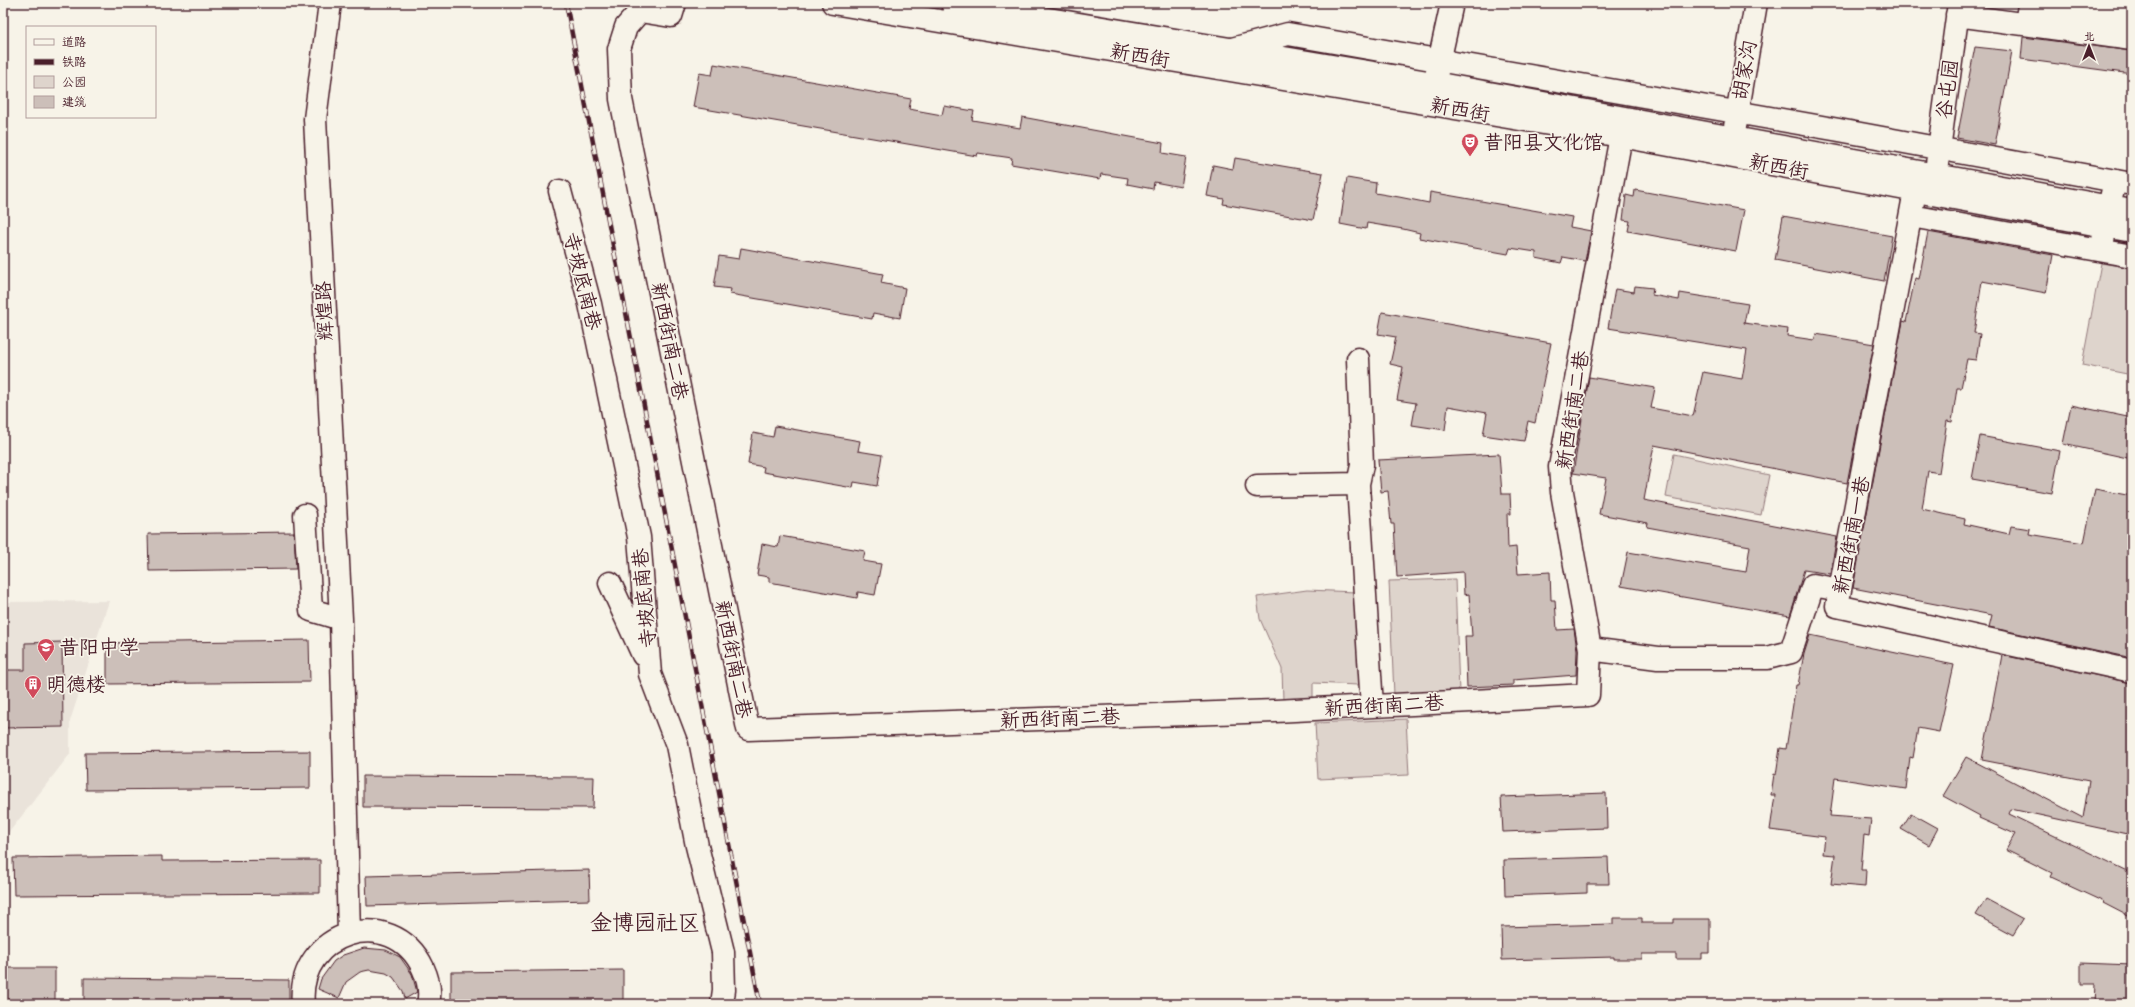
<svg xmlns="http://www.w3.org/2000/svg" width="2135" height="1007" font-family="Caveat,'LXGW WenKai TC',sans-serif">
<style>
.built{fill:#eae3da}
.green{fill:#ded4cc;stroke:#947a7c}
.building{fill:#ccbfb9;stroke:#4a1f2b}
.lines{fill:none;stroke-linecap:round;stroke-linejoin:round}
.minor-casing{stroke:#4a1f2b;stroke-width:25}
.major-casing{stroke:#4a1f2b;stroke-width:25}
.minor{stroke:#f7f3e8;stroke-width:22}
.major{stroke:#f7f3e8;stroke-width:22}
.rail-casing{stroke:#4a1f2b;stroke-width:4.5}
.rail{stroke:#f7f3e8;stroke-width:3;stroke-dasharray:9;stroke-linecap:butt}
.labels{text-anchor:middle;stroke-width:3.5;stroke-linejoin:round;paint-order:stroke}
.street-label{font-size:20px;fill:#4a1f2b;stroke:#f7f3e8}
.poi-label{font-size:20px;fill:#4a1f2b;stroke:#f7f3e8;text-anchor:start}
.quarter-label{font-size:22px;fill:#4a1f2b;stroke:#f7f3e8}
</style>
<rect width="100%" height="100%" fill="#f7f3e8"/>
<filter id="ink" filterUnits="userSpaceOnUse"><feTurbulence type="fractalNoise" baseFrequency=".025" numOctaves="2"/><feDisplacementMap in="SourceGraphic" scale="8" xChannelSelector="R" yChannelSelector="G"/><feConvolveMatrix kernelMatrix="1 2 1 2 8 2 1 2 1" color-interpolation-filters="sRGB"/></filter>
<g filter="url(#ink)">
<path class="built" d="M109,601L70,721V754L3,840V602Z"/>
<path class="green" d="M2101,263L2132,268V375L2082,365Z
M1674,454L1769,475L1761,515L1666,497Z
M1455,579L1459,693L1394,695L1389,581Z
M1307,590L1356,592L1363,677L1358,685L1313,683V697L1298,704L1283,700L1282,669L1260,619L1257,597Z
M1406,719L1409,775L1318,779L1315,723Z"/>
<path class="building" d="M2023,37L2132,51V74L2021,59Z
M1975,47L2012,51L1995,145L1957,138Z
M714,64L911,99L909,109L942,115L944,106L974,111L972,120L1020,128L1022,117L1163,143L1162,153L1186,157L1181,187L1154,182L1153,189L1127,184L1128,178L1101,174L1100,179L1011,164L1012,158L978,153L977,156L693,107L699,73L712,75Z
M1235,158L1323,173L1313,220L1223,204L1224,199L1207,196L1213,165L1233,169Z
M1347,178L1376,183L1375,193L1399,197L1429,203L1430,192L1572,217L1570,227L1591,231L1585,261L1563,257L1561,263L1536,258V252L1510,248L1508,254L1419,238L1420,233L1403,229L1367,223L1366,229L1340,224Z
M1635,190L1744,210L1736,251L1628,231L1630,221L1623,220L1626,195L1634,197Z
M1783,216L1892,236L1884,281L1775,260Z
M1928,232L2053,255L2046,293L1982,281L1974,333L1980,334L1976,360L1967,359L1961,388H1957L1952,422L1947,421L1939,473L1928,471L1922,509L1965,519L1964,524L2009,534L2011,526L2030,529L2029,534L2084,543L2095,489L2132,496V658L1989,627L1992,615L1853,588L1903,321L1906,322L1915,278L1919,279Z
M741,248L883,274L881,283L905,288L900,318L873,313L872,319L730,294L731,289L714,287L719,256L739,259Z
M1635,286L1653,288L1652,295L1679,300L1680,293L1748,304L1744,323L1788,329L1787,336L1814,340L1816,334L1874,344L1847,483L1654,445L1644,500L1837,537L1830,574L1804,570L1790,616L1621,586L1628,552L1746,572L1750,546L1647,527L1648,523L1599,514L1606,478L1573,473L1589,377L1655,388L1651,408L1693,416L1703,372L1742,379L1747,350L1608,328L1615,289L1634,292Z
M1382,312L1551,343L1535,423L1528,421L1524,441L1483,435L1487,413L1448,406L1445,430L1412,425L1416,403L1397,400L1403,367L1390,364L1396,337L1378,334Z
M2071,405L2132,418V459L2063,444Z
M775,426L860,441L858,451L882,455L877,486L854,482L853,488L763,472L764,467L748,464L753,433L773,437Z
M1980,436L2060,451L2052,493L1972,479Z
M1499,454L1502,494H1510L1511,514H1507L1508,548L1516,547L1518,574L1550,572L1551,600H1555L1557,630L1574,629L1577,650L1576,675L1513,680V685L1467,687L1465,636H1472L1469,594L1464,595L1463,572L1397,577L1394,524H1391L1388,491L1381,492L1378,460Z
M294,532L296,569L149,571L148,534Z
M780,536L865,551L863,561L881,564L875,595L858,592L857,598L769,582V577L757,575L762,544L778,547Z
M1810,635L1954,665L1939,732L1918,728L1913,758L1910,757L1906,789L1835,778L1830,816L1871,819L1869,836L1864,835L1861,870H1866L1865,887L1831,884L1835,855L1823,854L1825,837L1770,830L1775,795H1771L1774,774L1776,775L1780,748L1786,749L1796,685H1798L1804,654Z
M309,640L310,682L107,684V643Z
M62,642L63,727L3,728V670H25V643Z
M2002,655L2132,683V802L2127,834L2011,809L2009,814L2132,873V918L2103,903L2104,902L2050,877L2052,873L2006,850L2015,834L1979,818L1980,816L1943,796L1966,757L2083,818L2089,781L1982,760Z
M310,751V788L86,790L85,753Z
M363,776L594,777L593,808L363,807Z
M1606,793L1607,828L1503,832L1501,797Z
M1911,813L1938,828L1929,845L1901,829Z
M162,856V861L320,860V893L14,895L13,858Z
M1608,857L1609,884H1587V893L1505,896L1504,860Z
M589,870L590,900L367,906L366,876Z
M1986,899L2023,919L2013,935L1976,915Z
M1613,918H1642V923H1674V919H1710V953H1702V959H1676V954H1642V959H1614V957L1502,960L1501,927L1613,924Z
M364,948L386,950L400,957L412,974L417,992L405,999L403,991L393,977L386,973L369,970L360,972L346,982L339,998L318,989L321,979L334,961L343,955Z
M2081,963L2132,965V1004H2095L2096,984H2081Z
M3,968H55V1001H3Z
M623,970V1004H451V972Z
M84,978L289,980V1004H84Z"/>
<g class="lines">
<defs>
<path id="minor" d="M330,3L315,119L341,619
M675,3L671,16L640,11L626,27L619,49L621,99L748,729L1275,711L1588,695L1590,649L1562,492L1560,467L1621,136
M1957,15L2132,39
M2026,24L2029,5L2132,19
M1232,49L1288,34L1839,130L2132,184
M1436,76L1452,3
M1735,127L1756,3
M1937,164L1959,3
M560,191L590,304L639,537L650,674L677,745L697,846L723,952L724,990L722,1004
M1915,191L1837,606L2132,671
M1911,216L2132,256
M1358,484L1362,465L1358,359
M1257,486L1358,484L1372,706
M305,515L311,610L341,619L349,934
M610,583L643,655
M1590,649L1658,658H1767L1791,652L1813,585L1840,590
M303,1004C296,932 392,902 423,968C428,979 431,992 428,1004"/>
<path id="major" d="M833,3L1621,136L2132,231
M952,3L1434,83L2132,211
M2109,207L2115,181
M2101,250L2106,226"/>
</defs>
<use href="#minor" class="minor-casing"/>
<use href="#major" class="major-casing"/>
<use href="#minor" class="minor"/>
<use href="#major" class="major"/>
<defs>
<path id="rail" d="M566,3L760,1004"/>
</defs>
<use href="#rail" class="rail-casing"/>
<use href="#rail" class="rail"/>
</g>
</g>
<defs>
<symbol id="theatre-pin" viewBox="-11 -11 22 30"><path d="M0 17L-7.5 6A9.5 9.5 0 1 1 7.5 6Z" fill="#d1495b" stroke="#f7f3e8"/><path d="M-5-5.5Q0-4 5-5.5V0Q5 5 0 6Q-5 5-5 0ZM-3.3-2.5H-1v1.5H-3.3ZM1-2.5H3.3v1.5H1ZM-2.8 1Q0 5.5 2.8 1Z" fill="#fff"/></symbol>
<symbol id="school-pin" viewBox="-11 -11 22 30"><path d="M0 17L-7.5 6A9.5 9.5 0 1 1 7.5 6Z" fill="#d1495b" stroke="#f7f3e8"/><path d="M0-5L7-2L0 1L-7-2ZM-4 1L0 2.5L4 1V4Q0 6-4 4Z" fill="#fff"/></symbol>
<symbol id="building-pin" viewBox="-11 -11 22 30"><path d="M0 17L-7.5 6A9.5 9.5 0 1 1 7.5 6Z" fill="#d1495b" stroke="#f7f3e8"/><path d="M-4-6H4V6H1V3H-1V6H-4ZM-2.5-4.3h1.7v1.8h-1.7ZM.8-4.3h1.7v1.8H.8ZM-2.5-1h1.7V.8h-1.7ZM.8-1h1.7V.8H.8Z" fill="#fff"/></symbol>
</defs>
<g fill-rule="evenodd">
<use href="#theatre-pin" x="1460" y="132" width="20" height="27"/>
<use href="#school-pin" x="36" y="637" width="20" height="27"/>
<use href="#building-pin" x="23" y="674" width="20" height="27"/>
</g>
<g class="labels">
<g class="street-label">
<text transform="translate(1140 55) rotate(10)" y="7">新西街</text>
<text transform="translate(1744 70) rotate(-80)" y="7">胡家沟</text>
<text transform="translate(1947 89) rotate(-82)" y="7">谷屯园</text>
<text transform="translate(1460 109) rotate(10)" y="7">新西街</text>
<text transform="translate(1779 166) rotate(11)" y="7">新西街</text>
<text transform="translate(583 281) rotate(76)" y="7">寺坡底南巷</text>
<text transform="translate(324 311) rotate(-93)" y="7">辉煌路</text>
<text transform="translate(670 341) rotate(79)" y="7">新西街南二巷</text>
<text transform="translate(1572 410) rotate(-81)" y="7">新西街南二巷</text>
<text transform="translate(1851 535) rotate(-79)" y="7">新西街南一巷</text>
<text transform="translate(644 598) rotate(-95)" y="7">寺坡底南巷</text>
<text transform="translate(734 659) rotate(79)" y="7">新西街南二巷</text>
<text transform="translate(1384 705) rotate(-3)" y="7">新西街南二巷</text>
<text transform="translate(1060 718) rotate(-2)" y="7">新西街南二巷</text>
</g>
<g class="poi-label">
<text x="1483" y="149">昔阳县文化馆</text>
<text x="59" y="654">昔阳中学</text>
<text x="46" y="691">明德楼</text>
</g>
<g class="quarter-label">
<text x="645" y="930">金博园社区</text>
</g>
</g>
<rect width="2135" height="1007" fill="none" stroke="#f7f3e8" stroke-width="16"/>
<rect x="8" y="8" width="2119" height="991" fill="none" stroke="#4a1f2b" stroke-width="1.5" filter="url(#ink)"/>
<rect x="26" y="26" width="130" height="92" fill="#f7f3e8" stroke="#b29e9c"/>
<rect x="34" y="39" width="20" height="6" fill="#f7f3e8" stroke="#b29e9c"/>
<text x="62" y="46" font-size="12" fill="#4a1f2b">道路</text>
<rect x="34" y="59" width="20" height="6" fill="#4a1f2b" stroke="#b29e9c"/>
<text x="62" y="66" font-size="12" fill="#4a1f2b">铁路</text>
<rect x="34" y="76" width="20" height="12" fill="#ded4cc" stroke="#b29e9c"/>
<text x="62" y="86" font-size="12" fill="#4a1f2b">公园</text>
<rect x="34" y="96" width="20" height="12" fill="#ccbfb9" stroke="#b29e9c"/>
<text x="62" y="106" font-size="12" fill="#4a1f2b">建筑</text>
<g transform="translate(2089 46)" stroke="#f7f3e8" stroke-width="3" paint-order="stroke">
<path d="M0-3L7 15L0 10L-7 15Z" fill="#4a1f2b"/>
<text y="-6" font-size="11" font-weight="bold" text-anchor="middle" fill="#4a1f2b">北</text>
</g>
</svg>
